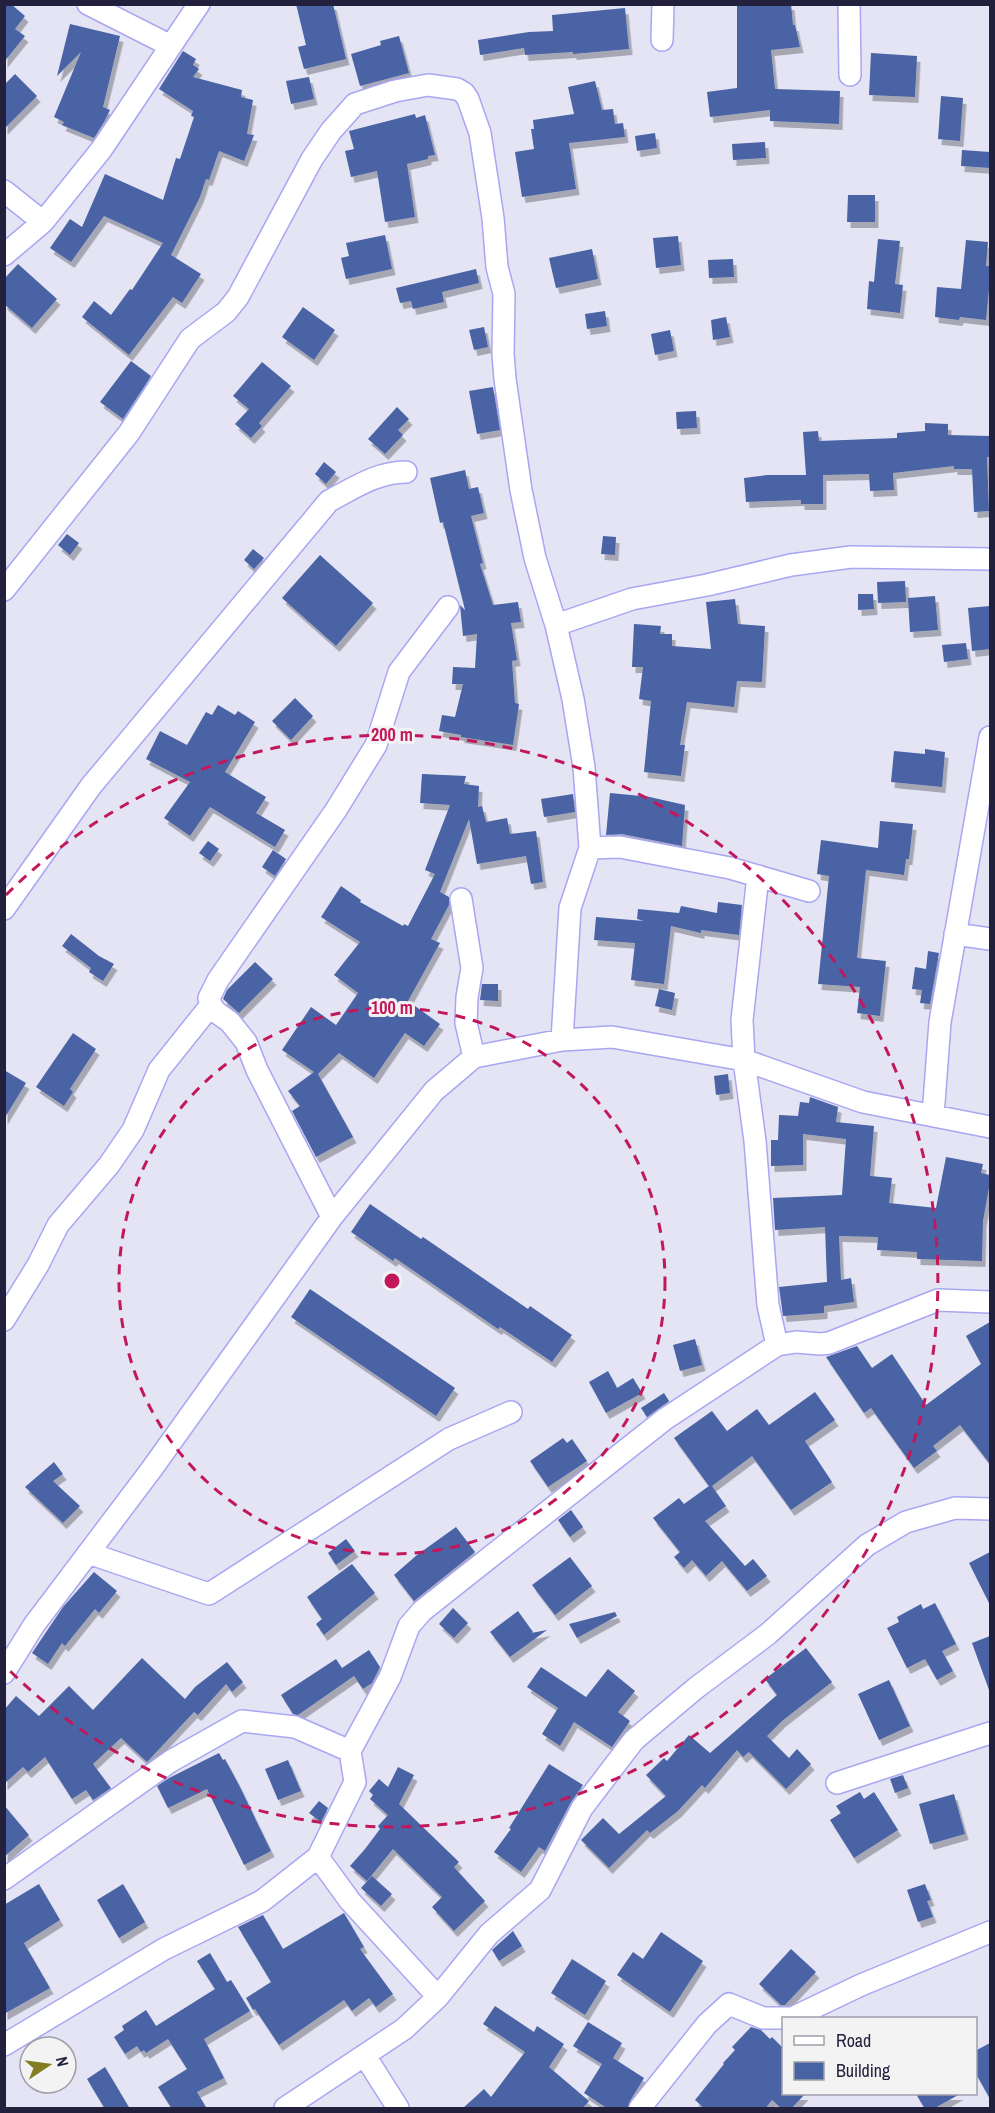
<svg xmlns="http://www.w3.org/2000/svg" width="995" height="2113" font-family="'Archivo Narrow',sans-serif">
<style>
.building{fill:#4863a4;filter:url(#shadow)}
.lines{fill:none;stroke-linecap:round;stroke-linejoin:round}
.minor-casing{stroke:#a9a6f2;stroke-width:24}
.minor{stroke:#fff;stroke-width:21}
.ring{fill:none;stroke:#c2185b;stroke-width:3;stroke-dasharray:10 8}
.centre{fill:#c2185b;stroke:#f3f3f3;stroke-width:3}
.ring-label{font-size:18px;text-anchor:middle;font-weight:bold;fill:#c2185b;stroke:#f3f3f3;stroke-width:6;stroke-linejoin:round;paint-order:stroke}
</style>
<defs>
<filter id="shadow"><feDropShadow dx="3.5" dy="6" stdDeviation="0" flood-color="#0004"/></filter>
</defs>
<rect width="100%" height="100%" fill="#e4e4f4"/>
<path class="building" d="M4,4H11L25,16L15,29L25,36L4,62Z
M296,4H333L346,59L304,69L298,47L306,45Z
M737,4H791L793,25H795L800,47L771,50L775,89L840,91L839,124L770,121V110L710,117L707,92L737,88Z
M625,8L629,49L573,54V52L525,55L524,48L480,55L478,40L529,32L553,31L552,15Z
M70,24L120,36L103,107L110,110L104,122L94,138L62,125L64,122L54,117L81,52L57,76Z
M399,36L409,73L360,86L351,54L381,45L380,41Z
M183,51L196,59L193,65L199,69L193,77L242,90L241,97L253,100L247,134L254,135L244,161L219,151L209,180L206,179L200,197L171,255L201,274L182,303L173,297L129,355L82,317L94,301L111,315L130,289L132,290L163,243L104,216L71,262L50,248L70,219L82,227L105,174L163,200L176,158L180,159L194,117L191,116L193,111L159,89Z
M871,53L917,56L915,97L869,95Z
M15,74L37,96L4,129V85Z
M309,77L314,99L291,104L286,81Z
M595,81L602,110L613,109L615,124L623,123L625,137L569,143L576,189L522,197L515,152L534,149L531,129H534L533,120L574,114L568,87Z
M941,96L963,98L960,141L938,139Z
M415,114L416,118L425,115L435,155L428,156V159L407,164L415,217L385,222L377,171L351,177L345,151L354,149L349,131Z
M655,133L657,148L637,151L635,136Z
M765,142L766,158L733,160L732,144Z
M962,150L990,152V168L961,166Z
M848,195H875V222H847Z
M385,235L392,269L346,279L341,258L349,256L346,243Z
M678,236L681,265L656,268L653,238Z
M878,239L900,241L895,284L903,285L900,313L867,309L869,281L874,282Z
M966,240L988,242L986,266H990V289H989L986,320L960,317L959,320L935,317L937,287L961,289Z
M592,249L598,279L556,288L549,258Z
M733,259L734,277L709,278L708,260Z
M18,264L57,299L32,328L4,304V279Z
M476,269L479,283L442,292L444,302L413,309L411,301L400,303L396,288Z
M303,307L335,330L314,360L282,337Z
M605,311L607,326L587,329L585,314Z
M726,317L730,337L713,340L711,320Z
M484,327L488,347L474,350L469,330Z
M670,330L674,351L655,355L651,334Z
M131,361L151,376L123,419L100,402Z
M262,362L291,386L259,423L262,426L251,438L235,424L249,409L233,396Z
M493,387L500,430L477,434L469,391Z
M397,407L409,419L398,430L403,435L385,454L368,439Z
M696,411L697,428L677,429L676,412Z
M925,423L948,424V435L990,436V457H987L989,511L974,512L972,469H954V466L893,473L894,490L870,491L869,474L823,475V504H801V500L746,502L744,478L767,475H806L803,432L818,431L819,441L897,438V433L925,431Z
M324,462L336,472L326,484L315,474Z
M465,470L469,489L478,487L484,513L471,516L483,563L480,564L493,605L518,602L521,622L511,623L517,660L512,661L515,703L519,704L513,745L461,737V735L439,731L442,715L455,717L463,684H452L453,667L475,668L477,634L463,636L460,605L465,610L443,522L440,523L430,478Z
M67,534L79,543L70,555L58,545Z
M603,536L616,537L615,555L601,554Z
M253,549L264,558L254,569L244,560Z
M320,555L373,603L336,646L282,598Z
M905,581L906,602L878,603L877,582Z
M858,594H873L874,609L858,610Z
M935,596L938,630L910,632L908,598Z
M735,599L738,624L765,626L762,682L737,681L734,707L687,702L680,745H685L681,776L644,772L651,701L639,699L643,667H632L634,624L661,626L660,634H672V646L711,649L706,602Z
M990,606V649L972,651L968,608Z
M966,643L968,659L944,662L942,645Z
M295,698L313,716L291,740L272,721Z
M218,705L235,715L238,711L255,722L225,772L266,797L256,813L285,830L275,847L210,807L190,836L164,818L190,782L146,759L160,731L187,745L206,712L212,715Z
M925,749L945,752L942,787L891,782L894,751L925,754Z
M422,774L466,776L464,784L479,786L478,807L482,806L486,822L507,818L510,834L536,831L543,882L531,884L526,856L477,864L469,819L440,892L449,897V905L431,939L440,943L408,1001L440,1024L424,1046L405,1033L374,1078L339,1053L318,1074L353,1137L316,1157L292,1111L300,1106L288,1091L314,1072L282,1050L311,1007L336,1025L358,993L334,975L360,942L321,917L341,886L361,900L360,902L403,926L404,924L408,926L435,874L425,870L450,805L420,803Z
M610,793L641,796V795L685,805L682,846L622,834L606,835Z
M573,794L575,812L544,817L541,799Z
M880,821L913,824L909,859H906L904,875L866,870L857,958L886,961L880,1016L857,1013L860,987L818,984L829,876L817,874L821,840L878,848Z
M208,841L219,849L210,861L199,853Z
M273,850L286,859L275,876L262,867Z
M718,902L742,905L739,935L701,930V933L671,926L664,984L631,980L635,943L594,940L596,917L644,921L637,919L638,909L679,913L681,906L717,913Z
M71,934L99,956L114,964L103,981L89,972L91,968L62,946Z
M928,951L939,953L930,1004L920,1003L922,990L912,989L915,967L926,969Z
M255,962L273,979L239,1013L223,999L227,990Z
M482,984H498V1001L480,1000Z
M659,989L675,993L672,1010L655,1006Z
M73,1033L96,1049L70,1089L73,1092L64,1106L36,1087Z
M4,1070L26,1083L4,1119Z
M728,1074L730,1093L716,1095L714,1076Z
M810,1097L838,1107L836,1122L874,1126L870,1176L892,1178L889,1203L936,1208L946,1157L983,1164L981,1173L990,1175V1182L983,1221L982,1261L917,1259V1252L877,1250L878,1237L839,1236L841,1280L851,1278L854,1302L824,1306V1313L783,1316L779,1287L827,1282L825,1227L775,1230L773,1198L842,1195L846,1139L803,1134V1165L771,1166V1140H778L779,1115L798,1116L800,1102L809,1103Z
M370,1204L421,1239L423,1237L528,1309L530,1306L572,1335L552,1362L500,1327L498,1329L395,1258L393,1261L351,1232Z
M310,1289L455,1388L436,1416L291,1317Z
M990,1322V1464L960,1425L933,1446L937,1451L914,1468L871,1408L864,1413L826,1357L857,1346L872,1368L892,1354L926,1405L981,1364L966,1336Z
M695,1339L702,1365L680,1371L673,1345Z
M608,1371L617,1388L633,1378L642,1393L606,1413L589,1382Z
M815,1392L835,1420L805,1441L832,1482L791,1510L752,1456L712,1486L726,1506L705,1521L745,1566L753,1559L767,1576L747,1591L722,1561L706,1576L692,1560L684,1568L674,1557L680,1552L653,1518L679,1498L684,1504L709,1486L674,1438L712,1411L727,1431L757,1409L769,1425Z
M664,1393L669,1401L647,1417L641,1408Z
M563,1438L567,1443L572,1439L587,1461L548,1487L530,1461Z
M54,1462L63,1474L53,1481L80,1506L63,1523L25,1487Z
M571,1510L583,1527L570,1537L558,1520Z
M456,1527L475,1552L414,1601L394,1575L417,1555Z
M346,1539L355,1551L336,1565L328,1553Z
M990,1552V1605L969,1563Z
M570,1557L592,1586L555,1615L532,1585Z
M352,1564L375,1593L324,1635L316,1624L322,1619L307,1597Z
M94,1572L117,1591L99,1613L95,1609L65,1646L62,1643L48,1664L32,1653L63,1607Z
M935,1603L956,1644L942,1651L953,1671L937,1680L925,1659L907,1668L887,1628L899,1622L897,1617L921,1604L923,1609Z
M453,1608L468,1623L454,1638L439,1624Z
M518,1611L533,1632L531,1633L547,1630L510,1657L490,1632Z
M615,1612L617,1616L577,1638L569,1624Z
M990,1636V1689L989,1690L972,1643Z
M806,1648L832,1682L782,1721L767,1736L789,1758L797,1749L811,1764L786,1789L749,1752L743,1757L737,1750L705,1788L702,1785L678,1811L650,1833L647,1830L609,1868L581,1840L603,1818L619,1834L666,1796L646,1775L664,1758L667,1761L689,1735L710,1753L777,1695L765,1679Z
M369,1650L380,1667L372,1683L363,1689L354,1676L298,1715L293,1714L281,1695L336,1659L342,1668Z
M142,1658L185,1699L195,1687L227,1662L243,1682L232,1692L226,1684L198,1715L194,1712L147,1762L121,1738L93,1764L111,1788L93,1800L86,1790L72,1799L45,1757L28,1772L23,1767L4,1784V1710L16,1696L39,1716L69,1686L93,1710Z
M541,1667L586,1697L608,1669L635,1691L618,1712L630,1721L612,1747L574,1722L560,1746L542,1734L558,1708L527,1687Z
M889,1680L910,1726L879,1740L858,1694Z
M219,1753L223,1760L225,1759L239,1785L271,1851L244,1865L207,1789L168,1808L157,1786L169,1778Z
M288,1760L301,1791L278,1800L265,1769Z
M549,1764L583,1785L571,1802L545,1851L539,1847L521,1872L494,1852L511,1829L509,1828Z
M398,1767L414,1775L399,1804L459,1862L454,1867L485,1901L454,1931L432,1907L442,1897L393,1849L367,1881L350,1866L365,1849L380,1829L378,1826L388,1815L370,1799L373,1795L369,1791L379,1779L388,1787Z
M903,1775L908,1788L895,1793L890,1779Z
M860,1792L864,1799L874,1792L898,1830L854,1858L830,1820L841,1813L836,1806Z
M954,1794L965,1834L930,1844L919,1804Z
M319,1801L328,1808L321,1822L309,1813Z
M4,1805L29,1835L4,1857Z
M372,1876L392,1894L381,1906L361,1888Z
M39,1884L60,1920L24,1943L50,1988L4,2014V1905Z
M123,1884L145,1922L119,1938L97,1900Z
M925,1884L931,1900L927,1901L933,1917L918,1922L907,1890Z
M344,1913L364,1947L360,1949L393,1994L376,2007L369,1998L352,2011L344,2000L279,2045L255,2009L253,2010L246,1998L271,1982L238,1927L263,1915L283,1949Z
M513,1931L522,1946L499,1961L492,1950Z
M661,1932L703,1961L670,2012L617,1975L633,1952L643,1959Z
M791,1949L816,1972L785,2005H781L759,1984Z
M210,1953L227,1982L231,1980L250,2011L204,2039L224,2078L197,2092L207,2109H172L158,2087L187,2069L168,2039L146,2053L144,2050L141,2052L137,2046L125,2054L114,2037L124,2030L122,2026L146,2010L156,2026L215,1989L197,1961Z
M572,1959L606,1981L585,2015L551,1993Z
M495,2006L534,2032L537,2026L564,2044L549,2067L589,2101L582,2109H462L484,2089L491,2097L525,2052L483,2024Z
M588,2022L622,2043L613,2058L644,2078L630,2101L628,2109H608L584,2093L602,2064L573,2046Z
M751,2027L761,2030L770,2039L772,2037L783,2048V2094H805L791,2109H782L772,2100L765,2109H705L695,2100L724,2064L723,2063L735,2050L732,2047Z
M990,2043V2099L975,2072V2051Z
M105,2067L130,2109H105L87,2079Z
M916,2094H960L933,2109H925Z"/>
<g class="lines">
<defs>
<path id="minor" d="M88,4L171,46
M849,4L850,75
M662,40L663,4
M4,191L43,222
M4,255L43,222L101,150L199,4
M4,590L129,433L190,339L226,312L238,297L312,159L331,131L355,104L395,91L428,85L457,89L464,93L468,99L480,133L493,218L497,267L504,294L503,354L505,379L521,490L535,558L556,625L573,699L584,767L590,848
M556,625L632,599L707,585L791,565L851,557L990,559
M758,876L742,1020L744,1060L755,1141L768,1305L777,1345
M461,899L472,968L467,997L466,1023L474,1057
M4,909L91,786L329,501C354,488 377,472 406,472
M955,934L990,939
M562,1040L570,908L590,848L620,847L730,868L809,891
M933,1116L940,1022L990,737
M332,1217L257,1070L246,1042L230,1022L216,1012L211,1005L209,998L218,980L336,810L376,745L399,672L448,607
M4,1320L38,1265L58,1225L109,1165L133,1130L159,1070L211,1005
M88,1553L209,1594L449,1439L511,1412
M4,1673L34,1625L151,1470L332,1217L434,1091L474,1057L562,1040L612,1037L744,1060L863,1102L990,1127
M837,1783L990,1733
M318,1857L350,1901L438,1997
M4,1879L171,1761L242,1721L295,1727L350,1751
M4,2045L164,1949L262,1901L318,1857L355,1782L350,1751L390,1677L409,1626L422,1611L665,1419L777,1345L796,1342L821,1344L829,1343L938,1300L990,1302
M365,2056L398,2108
M285,2108L404,2029L438,1997L489,1934L540,1890L582,1808L634,1740L696,1688L768,1634L867,1545L906,1522L955,1508L990,1509
M640,2108L707,2024L729,2004L763,2018H792L861,1985L990,1932"/>
</defs>
<use href="#minor" class="minor-casing"/>
<use href="#minor" class="minor"/>
</g>
<g class="ring">
<circle cx="392" cy="1281" r="273"/>
<path d="M6 895A546 546 0 1 1 6 1667"/>
</g>
<circle cx="392" cy="1281" r="9" class="centre"/>
<g class="ring-label">
<text x="392" y="741">200 m</text>
<text x="392" y="1014">100 m</text>
</g>
<rect width="995" height="2113" fill="none" stroke="#22203d" stroke-width="12"/>
<rect x="782" y="2017" width="195" height="78" fill="#f3f3f3" stroke="#9f9faa" stroke-width="1.5"/>
<rect x="794" y="2036" width="30" height="9" fill="#ffffff" stroke="#9f9faa" stroke-width="1.5"/>
<text x="836" y="2047" font-size="18" fill="#22203d">Road</text>
<rect x="794" y="2062" width="30" height="18" fill="#4863a4" stroke="#9f9faa" stroke-width="1.5"/>
<text x="836" y="2077" font-size="18" fill="#22203d">Building</text>
<g transform="translate(48 2065) rotate(77)"><circle r="28" fill="#f3f3f3" stroke="#9f9faa" stroke-width="1.5"/>
<path d="M0-4.5L10 22L0 15L-10 22Z" fill="#827c22"/>
<text y="-9" font-size="16" font-weight="bold" text-anchor="middle" fill="#22203d">N</text>
</g>
</svg>
